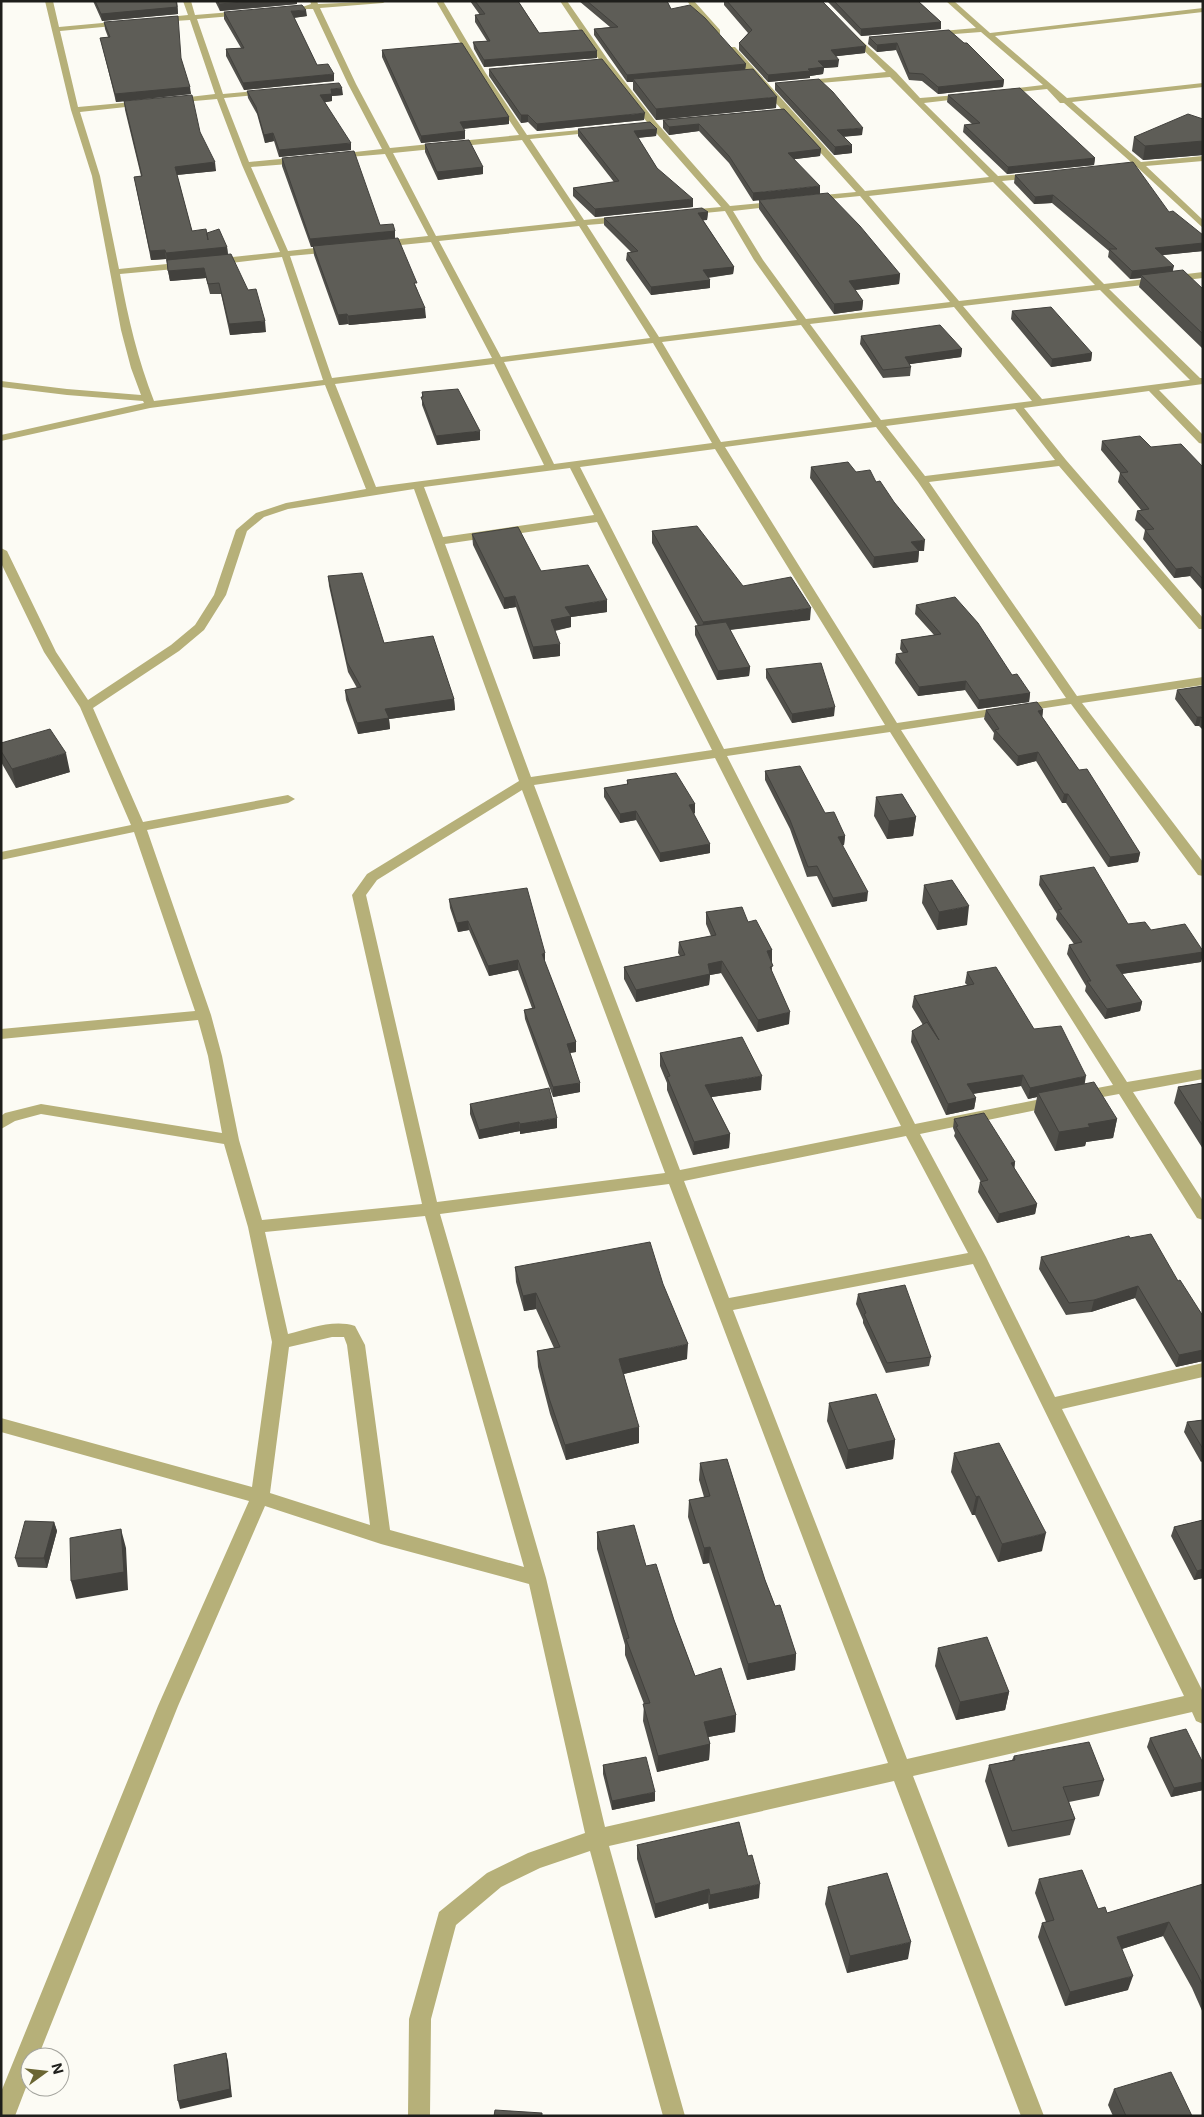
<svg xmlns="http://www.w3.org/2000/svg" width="1204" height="2117" font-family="Inter,sans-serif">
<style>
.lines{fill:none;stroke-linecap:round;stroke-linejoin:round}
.street{fill:#b6b079;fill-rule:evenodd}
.wall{fill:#51504b}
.shaded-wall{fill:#42413d}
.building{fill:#5e5d57;stroke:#42413d}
</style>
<rect width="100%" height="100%" fill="#fcfbf4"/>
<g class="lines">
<path class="street" d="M45,1H53L59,27L124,21L128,23L124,25L60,31L78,107L144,101L148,103L144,105L80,112L100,176L119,269L186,262L191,265L186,268L120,274C128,318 138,360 154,401L323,380L282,257L214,265L209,262L214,259L280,252L242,165L217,99L172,103L168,101L172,99L215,94L190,20L159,22L155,20L159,18L188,15L183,1H191L195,15L244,11L248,13L244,15L197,19L223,94L266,90L270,92L266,94L224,98L249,162L301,157L305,160L301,163L251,167L288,251L333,246L338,249L333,252L290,256L332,378L492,358L431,242L381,247L377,244L381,241L428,236L385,154L337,158L333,156L337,154L382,149L348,84L313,9H306L302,7L311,4L310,1H317L318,4L386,1L383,3L320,8L356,84L390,148L519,135L477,72L436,1H443L485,72L527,135L601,128V132H598L530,139L584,220L624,216L628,219L624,222L587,225L659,337L797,320L754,260L725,211L684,215V211L687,210L721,207L650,126L602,64L560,1H567L608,60L656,122L730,206L781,201L782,203L778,206L733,211L763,260L806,319L950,302L860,196L810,201V197L813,196L856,192L729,51V47H735L865,191L989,177L890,77L797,85V81H800L886,72L849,36V32H852L896,72L920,98L970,94V98H967L924,103L998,176L1037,173L1038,175L1034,178L1002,181L1104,284L1203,272V278L1109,289L1200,378H1203V384L1159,390L1203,435V444L1199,443L1149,391L1024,408L1066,460L1203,618V629H1199L1059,466L929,482L1077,696L1203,677V685L1082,703L1203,862V876L1198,875L1071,704L901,730L1127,1082L1203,1069V1079L1133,1092L1203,1201V1220L1197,1218L1119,1094L1081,1101L1076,1100L1073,1096L1076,1092L1113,1085L890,732L727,756L915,1124L1056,1096L1061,1097L1064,1101L1061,1105L1056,1106L920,1134L986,1257L1055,1397L1203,1363V1377L1062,1409L1203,1692V1724L1196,1721L1192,1712L913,1776L1044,2116H1021L894,1781L609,1846L685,2116H663L590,1851L540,1868L501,1887L456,1925L431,2019L430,2116H408L409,2019L439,1912L487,1873L528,1853L585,1833L529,1584L381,1544L265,1506L178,1706L38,2057H30V2077L15,2116H1V2092L158,1706L249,1501L1,1432V1418L252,1487L272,1342L248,1227L224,1144L41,1114L15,1121L1,1129V1116L5,1113L41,1104L222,1133L208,1056L198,1020L1,1039V1029L195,1011L134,832L1,860V852L131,825L80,707L44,652L1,563V548L7,551L56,652L88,700L171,645L195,625L214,595L236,530L256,513L286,503L366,489L325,385L150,408L1,441V435L144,403L143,401L67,395L1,387V381L67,389L141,395L131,368L121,330L92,176L71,110ZM522,140L576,221L436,236L393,153ZM993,182L1095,285L959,301L869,196ZM579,226L650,338L501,357L439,241ZM1100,290L1190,380L1042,399L963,306ZM954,307L1032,401L881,420L810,324ZM801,325L872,422L721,442L662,342ZM653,343L712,443L554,464L504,362ZM494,364L544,465L376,487L335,384ZM1015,409L1055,460L925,476L886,426ZM876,427L918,482L1066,698L897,723L725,447ZM715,449L885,725L724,749L580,467ZM570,468L594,515L443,537L424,487ZM414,489L519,781L367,874L352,895L422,1204L262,1220L239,1140L222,1056L211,1015L147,830L288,803L295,799L288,795L143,822L93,708L179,651L204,630L226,595L247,531L264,517L288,509ZM597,522L712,750L531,777L445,544ZM715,758L901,1126L680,1170L534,785ZM522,790L665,1173L437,1202L366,895L377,880ZM906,1136L968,1253L729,1298L684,1181ZM669,1184L888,1763L605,1827L546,1578L440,1214ZM425,1216L524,1567L390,1530L365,1345L355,1326C333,1319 309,1329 288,1334L265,1232ZM973,1264L1184,1696L907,1759L733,1310ZM332,1337H344L347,1345L370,1525L270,1493L289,1347Z
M687,1H694L720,30V34H714Z
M946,1H954L990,33L1203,8V12L995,36L1067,98L1203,83V87L1072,102L1141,162L1203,156V161L1146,166L1203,220V228L1137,167L1111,169V165L1132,163L1064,103H1060L1047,89L999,94V90H1002L1043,85L981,32L928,36V32H931L976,28Z"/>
</g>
<path class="wall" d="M93,1H177L178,14L102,21Z
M215,1H297V4L220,11Z
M470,1H518L539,33L597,51V58L484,67L474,49L473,42L487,41L475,22V15H480Z
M579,1H667L671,9L746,64L745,69L776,108L656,120L633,90V82H627L594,35V29L610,27Z
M724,1H822L865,53L836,56L838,67L824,68L823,74L810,76V78L768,82L739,50V43L748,33L724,5Z
M827,1H918L941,22V29L861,36Z
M224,12L307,16L294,18L317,65L334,81L244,90L226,56V49L241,48L224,19Z
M104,22L181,59L191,94L116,102L102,45L100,38L108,37L105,29Z
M949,30L1004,80L1003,87L938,94L922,81L909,80L896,50L877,52L868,44L869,37Z
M382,50L509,117V124L463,129L465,131V139L421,143L382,57Z
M489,69L644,120L537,131L528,122L521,123L489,76Z
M775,83L862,135L843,137L852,153L834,155L775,90Z
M247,91L343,95L332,96V101L325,102L351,150L279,157L274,141L265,143L257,114L248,98Z
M948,95L1095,158L1094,165L1007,174L963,132L964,125L972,124L947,102Z
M124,101L200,132L216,171L177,175L192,231L208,240L227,247L228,254L266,332L230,335L221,294H210L206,278L170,281L166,259L151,260L134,177L141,176L125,110Z
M784,109L821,149L820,156L795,159L753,201L729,163L699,131L669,135L663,128V120Z
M1203,119V155L1143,160L1132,151L1134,137Z
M578,129H657L656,136L638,138L657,168L693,207L595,217L573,196V188L614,182L578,136Z
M425,144L483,167V174L438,180L425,152Z
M282,158L380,225L395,231V238L417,289L426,318L349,325L348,324L339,325L314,255L313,247H311L282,166Z
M1015,175L1169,212L1203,235V251L1162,255L1173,271L1203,289V349L1139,287L1141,278L1130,279L1108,257L1109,251L1052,203L1034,204L1014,183Z
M759,200L900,274L899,284L855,290L863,301L862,310L834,314L759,209Z
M708,212L707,220H703L734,267L733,274L708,278L710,280V288L651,295L626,260L627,253L631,252L604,225V218Z
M1012,311L1092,353L1091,361L1051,367L1011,319Z
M861,336L962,349L961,357L909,364L911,367L910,376L883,378L860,344Z
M422,392L480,440L437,445L422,405Z
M1102,441L1151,447L1203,467V591L1190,576L1174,578L1143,539L1145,530L1135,520L1137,511L1141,510L1118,482L1120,473L1101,450Z
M811,467L856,472L876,482L924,551H919L918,562L873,568L810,478Z
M652,531L743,586L810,620L730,630L750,667L749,676L717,680L695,635V626H698L652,543Z
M472,534L541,571L607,612L571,617V627L555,631L560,656L533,659L516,607L504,609L473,545Z
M328,576L384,643L454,699L455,710L389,719L390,729L358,734L346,700L345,690L357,688L348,672L329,586Z
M916,605L1012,675L1030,693L1029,702L978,709L965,690L918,696L895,663L896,654L903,653L900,649L901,640L934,635L915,614Z
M766,669L834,716L792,723L766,678Z
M1203,686V730L1199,726H1195L1175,699L1177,690Z
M986,710H1043L1042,717L1079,770L1140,853L1138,862L1108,867L1066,803H1062L1036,761L1017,766L993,739L994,733L984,719Z
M1,743L70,772L16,788L1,762Z
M765,771L845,836L844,845L842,846L867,901L832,907L817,876L807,877L790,829L765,780Z
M627,780L695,804V813L694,814L710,853L660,862L636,820L620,823L604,797V788L627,785Z
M876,797L916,817L913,836L887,839L874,816Z
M1040,876L1128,924L1151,930L1203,951V956L1201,962L1122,974L1142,1002L1140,1011L1105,1019L1085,991L1086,986L1067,954L1069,945L1074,944L1056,919L1057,914L1039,885Z
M924,885L967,925L937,930L922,903Z
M449,899L545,963L576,1042V1052L570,1053L580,1092L553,1097L525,1019L524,1010L532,1008L518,970L489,976L469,930L458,932L450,908Z
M706,912L748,922L772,950V973L789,1024L757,1032L721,973L710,975L709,985L636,1002L624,979V967L680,956L678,953L679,942L711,936L706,924Z
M967,972L1034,1029L1117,1119L1113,1138L1086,1142L1085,1146L1055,1151L1034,1112L1037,1097L1028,1099L1021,1086L973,1094L976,1098L974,1109L946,1115L911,1042L912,1031L923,1025L912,1007L914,996L967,985L965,983Z
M660,1053L761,1090L711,1097L730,1134L729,1148L693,1155L667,1090V1083L660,1066Z
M1203,1083V1149L1174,1103L1178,1087Z
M470,1104L557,1128L520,1134V1131L479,1139L470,1114Z
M954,1119L1015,1162L1014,1168L1037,1204L1035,1214L997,1223L978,1192L980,1182H981L954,1136L955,1133L953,1128Z
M1130,1238L1178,1281L1203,1316V1361L1176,1367L1135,1298L1091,1312L1066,1315L1039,1269L1041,1257Z
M515,1267L687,1359L624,1374L639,1443L566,1460L550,1414L538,1367L537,1351L554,1348L536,1309L524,1311L516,1282Z
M858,1294L931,1357L929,1366L886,1373L863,1323V1320L856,1304Z
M829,1403L895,1440L893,1459L846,1469L827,1421Z
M1203,1420V1461L1201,1462L1184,1432L1187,1422Z
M954,1453L1042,1551L998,1562L975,1515H972L951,1472Z
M700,1463L765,1580L775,1606L796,1654L795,1670L747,1680L709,1563L703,1564L688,1517L689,1500L704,1497L699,1480Z
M1203,1520V1578L1194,1580L1171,1536L1174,1527Z
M54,1522L57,1531L47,1568L18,1567L15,1558Z
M597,1532L646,1566L674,1620L695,1676L736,1715L735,1732L708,1737L710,1744L709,1760L657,1772L643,1721L644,1704L625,1655V1645L597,1549Z
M938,1648L1009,1692L1005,1710L956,1720L935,1666Z
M1150,1738L1203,1763V1790L1171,1797L1147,1747Z
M1014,1756L1104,1780L1099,1796L1069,1802L1075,1819L1070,1835L1008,1847L985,1781L989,1765L1012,1760Z
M603,1765L655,1801L612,1810L603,1774Z
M637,1845L759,1898L709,1909L708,1903L655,1918L637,1859Z
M1039,1879L1107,1913L1203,1884V2013L1192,1988L1163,1936L1122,1949L1128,1990L1065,2006L1038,1937L1042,1923L1046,1922L1035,1893Z
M828,1887L908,1959L847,1973L825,1904Z
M1114,2089L1192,2116H1113L1108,2105Z"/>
<path class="shaded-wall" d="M177,1L178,14L102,21L101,14Z
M255,1H297V4L220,11L219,4Z
M306,10L307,16L291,18V11Z
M941,22V29L861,36V29Z
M897,43L896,50L877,52V45Z
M866,46L865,53L830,57L831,50Z
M597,51V58L484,67V60Z
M839,60L838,67L824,68L823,74L810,76V78L768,82V75L808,69L818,61Z
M746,64L745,71L633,79V82H627V75Z
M334,74V81L244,90L243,83Z
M1004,80L1003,87L938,94V87Z
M190,87L191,94L116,102L115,94Z
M342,88L343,95L332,96V101L321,103L320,95L331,89Z
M777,97L776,108L656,120V109Z
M645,113L644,120L537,131V124Z
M521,115H528V122L521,123Z
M509,117V124L460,129V122Z
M699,124V131L669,135V127Z
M863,128L862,135L836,137L837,130Z
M657,129L656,136L634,138V131Z
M465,131V139L421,143V136Z
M273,133L274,141L265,143L264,135Z
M1203,141V155L1143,160L1145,146Z
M351,143V150L279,157V150Z
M852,145V153L834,155L835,147Z
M821,149L820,156L788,160V153Z
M1095,158L1094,165L1007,174L1008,167Z
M215,162L216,171L176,175L175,167Z
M483,167V174L438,180L437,172Z
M820,186V194L753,201V193Z
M1053,195L1052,203L1034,204L1035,197Z
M693,199V207L595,217V209Z
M708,212L707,220L698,221V213Z
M395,231V238L311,247L310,239Z
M1203,243V251L1154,256L1155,248Z
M227,247L228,256L167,262L166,253Z
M165,250L166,259L151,260L150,251Z
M1174,266L1172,274L1141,275V278L1130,279L1132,271Z
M734,267L733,274L703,278V270Z
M204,268L206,278L170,281L168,271Z
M900,274L899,284L848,291L849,281Z
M710,280V288L651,295V287Z
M863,301L862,310L834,314V304Z
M425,308L426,318L349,325L348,316Z
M347,314L348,324L339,325L338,315Z
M265,321L266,332L230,335L229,324Z
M962,349L961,357L904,365L905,357Z
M1092,353L1091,361L1051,367L1052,359Z
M480,431V440L437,445L436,436Z
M925,540L924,551H919L918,562L873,568L874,557L911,542Z
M1192,567L1190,576L1174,578L1176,569Z
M515,596L516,607L504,609V598Z
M607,600V612L571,617V627L551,631V620L565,607Z
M811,608L810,620L702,633L703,622Z
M560,644V656L533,659V647Z
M750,667L749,676L717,680L718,671Z
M966,681L965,690L918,696L919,687Z
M1030,693L1029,702L978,709L979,700Z
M454,699L455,710L389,719L390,729L358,734L357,723L385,709Z
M835,707L834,716L792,723V714Z
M1043,710L1042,719L1038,711Z
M1197,717H1201L1199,726H1195Z
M1038,752L1036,761L1017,766L1018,756Z
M66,753L70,772L16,788L12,769Z
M1064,794H1068L1066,803H1062Z
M695,804V813L689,815V805Z
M636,811V820L620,823V814Z
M916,817L913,836L887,839L889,821Z
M845,836L844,845L837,846L838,837Z
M710,844V853L660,862V853Z
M1140,853L1138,862L1108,867L1110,857Z
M868,892L867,901L832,907L833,898Z
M969,906L967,925L937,930L939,912Z
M468,921L469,930L458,932L457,923Z
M772,950V962L767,951Z
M1203,952L1201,962L1114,975L1116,965Z
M545,953V963L542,954Z
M518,960V970L489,976L488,966Z
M722,961L721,973L710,975L709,985L636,1002V990L708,964Z
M1142,1002L1140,1011L1105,1019L1107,1009Z
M790,1012L789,1024L757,1032L758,1020Z
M576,1042V1052L568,1053L567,1044Z
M1023,1075L1021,1086L965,1095L967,1084Z
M762,1076L761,1090L705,1098V1085Z
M1086,1076L1084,1088L1038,1093L1037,1097L1028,1099L1030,1088Z
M580,1083V1092L553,1097V1087Z
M976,1098L974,1109L946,1115L948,1104Z
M557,1118V1128L520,1134V1124Z
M1117,1119L1113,1138L1086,1142L1085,1146L1055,1151L1059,1132L1088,1124Z
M519,1122L520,1131L479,1139V1130Z
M730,1134L729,1148L693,1155L694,1142Z
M1015,1162L1014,1172L1011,1163Z
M1037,1204L1035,1214L997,1223L999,1214Z
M1138,1286L1135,1298L1091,1312L1094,1300Z
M536,1293V1309L524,1311L523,1296Z
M688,1344L687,1359L619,1375V1359Z
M1203,1350V1361L1176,1367L1179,1355Z
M639,1427V1443L566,1460L565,1445Z
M895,1440L893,1459L846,1469L848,1450Z
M979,1496L975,1515H972L976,1497Z
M54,1522L57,1531L47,1568L44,1558Z
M121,1529L126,1548L128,1590L76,1599L71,1581Z
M1046,1533L1042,1551L998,1562L1002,1544Z
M710,1547L709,1563L703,1564L704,1548Z
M1203,1569V1578L1194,1580L1197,1571Z
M796,1654L795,1670L747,1680L748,1664Z
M1009,1692L1005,1710L956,1720L960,1702Z
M736,1715L735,1732L703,1738L704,1722Z
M710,1744L709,1760L657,1772L658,1756Z
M1203,1782V1790L1171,1797L1174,1788Z
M655,1792V1801L612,1810V1801Z
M760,1884L759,1898L709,1909L710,1895Z
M709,1889L708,1903L655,1918V1904Z
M1169,1922L1163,1936L1112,1952L1117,1937Z
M911,1942L908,1959L847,1973L850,1956Z
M1133,1976L1128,1990L1065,2006L1070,1992Z
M226,2053L228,2061L232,2097L180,2109L178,2101Z"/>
<path class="building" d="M95,1H176L177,7L101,14Z
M218,1H255L219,4Z
M475,1H518L539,33L582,30L597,51L484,60L473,42L490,41L475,15L485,14Z
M587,1H667L671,9L690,5L705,18L746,64L627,75L594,29L618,27Z
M727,1H822L866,46L831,50L839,60L818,61L824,67L808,69L810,71L768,75L739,43L752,30Z
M834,1H918L941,22L861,29Z
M302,5L306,10L291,11L317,65L328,64L334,74L243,83L226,49L244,48L224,12Z
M178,16L181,58L190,87L115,94L100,38L110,37L104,22Z
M949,30L964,43H967L1004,80L938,87L923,74L909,73L897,43L877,45L869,37Z
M462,43L509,117L460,122L465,131L421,136L382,50Z
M602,59L645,113L537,124L528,115H521L489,69Z
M753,69L777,97L656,109L633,79Z
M819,79L833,92L863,128L837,130L852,145L835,147L775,83Z
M339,83L342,88L331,89L332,94L320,95L351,143L279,150L273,133L264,135L256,107L247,91Z
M1020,88L1095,158L1008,167L964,125L980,123L948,95Z
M192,95L200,132L215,162L175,167L192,231L206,229L208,240L207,233L219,229L227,247L166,253L165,250L150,251L134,177L142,176L124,101Z
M784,109L821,149L788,153L820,186L753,193L729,156L699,124L669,127L663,120Z
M1188,114L1203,119V141L1145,146L1134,137Z
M650,122L657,129L634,131L657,168L693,199L595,209L573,188L619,181L578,129Z
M469,140L483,167L437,172L425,144Z
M354,151L380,225L393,224L395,231L310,239L282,158Z
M1133,162L1169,212L1173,211L1203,235V243L1155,248L1174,266L1132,271L1109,249H1117L1053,195L1035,197L1015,175Z
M828,193L860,226L900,274L849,281L863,301L834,304L759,200Z
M702,208L708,212L698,213L734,267L703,270L710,280L651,287L627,253L638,251L604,218Z
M398,238L417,283H414L425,308L348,316L347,314L338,315L313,246Z
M231,254L248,290L256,289L265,321L229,324L219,283L208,284L204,268L168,271L167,260Z
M1183,270L1203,289V334L1141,275Z
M1051,307L1092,353L1052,359L1012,311Z
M940,325L962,349L905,357L911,367L883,370L861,336Z
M458,389L480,431L436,436L421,397H423L422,392Z
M1140,436L1151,447L1181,444L1203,467V579L1192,567L1176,569L1145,530L1154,529L1137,511L1149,509L1120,473L1128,472L1102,441Z
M848,462L856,472L870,470L876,482L880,481L894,502L925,540L911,542L919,551L874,557L811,467Z
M697,526L743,586L791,577L811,608L703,622L652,531Z
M518,527L541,571L588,565L607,600L565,607L571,616L551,620L560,644L533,647L515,596L504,598L472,534Z
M362,573L384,643L433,636L454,699L385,709L389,718L357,723L345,690L361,687L347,662L328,576Z
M955,597L978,623L1012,675L1017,674L1030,693L979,700L966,681L919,687L896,654L908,652L901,640L941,634L916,605Z
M726,622L750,667L718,671L695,626Z
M821,663L835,707L792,714L766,669Z
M1203,686V719L1201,717H1197L1177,690Z
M1037,702L1043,710L1038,711L1079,770L1087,769L1140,853L1110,857L1068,794H1064L1038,752L1018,756L995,730L999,729L986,710Z
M50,729L66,753L12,769L1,751V743Z
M800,766L825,813L834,812L845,836L838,837L868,892L833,898L817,866L808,867L790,820L765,771Z
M676,773L695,804L689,805L710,844L660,853L636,811L620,814L604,788L628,784L627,780Z
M902,794L916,817L889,821L876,797Z
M1094,867L1128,924L1145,922L1151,930L1185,924L1203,951V952L1116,965L1142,1002L1107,1009L1087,981H1091L1069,945L1082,942L1058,910L1062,909L1040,876Z
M952,880L969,906L939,912L924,885Z
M527,888L545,953L542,954L576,1042L567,1044L580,1083L553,1087L524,1010L535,1008L518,960L488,966L468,921L457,923L449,899Z
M742,907L748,922L756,920L772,950L767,951L773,966L770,967L790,1012L758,1020L722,961L708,964L710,974L636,990L624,967L685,955L679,942L716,935L706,912Z
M996,967L1034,1029L1061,1026L1086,1076L1030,1088L1023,1075L967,1084L976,1098L948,1104L912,1031L927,1022L939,1040L914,996L974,984L967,972Z
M742,1037L762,1076L705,1085L730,1134L694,1142L667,1077L670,1076L660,1053Z
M1094,1082L1117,1119L1088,1124L1090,1127L1059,1132L1038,1093Z
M1203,1083V1126L1178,1087Z
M549,1088L557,1118L520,1124L519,1122L479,1130L470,1104Z
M984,1113L1015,1162L1011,1163L1037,1204L999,1214L980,1182L988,1180L956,1127L958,1126L954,1119Z
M1151,1234L1178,1281L1180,1280L1203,1316V1350L1179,1355L1138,1286L1094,1300L1069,1303L1041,1257L1129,1236L1130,1238Z
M650,1242L663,1284L688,1344L619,1359L639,1427L565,1445L549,1398L537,1351L560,1347L536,1293L523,1296L515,1267Z
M905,1285L931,1357L887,1363L864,1314L866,1313L858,1294Z
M876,1394L895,1440L848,1450L829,1403Z
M1203,1420V1449L1187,1422Z
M999,1443L1046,1533L1002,1544L979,1496L976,1497L954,1453Z
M727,1459L765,1580L775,1606L780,1605L796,1654L748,1664L710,1547L704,1548L689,1500L710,1496L700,1463Z
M1203,1520V1569L1197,1571L1174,1527Z
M25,1521L54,1522L44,1558H15Z
M634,1525L646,1566L656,1564L674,1620L695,1676L721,1668L736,1715L704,1722L710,1744L658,1756L643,1704L650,1703L626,1639L629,1638L597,1532Z
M121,1529L124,1572L71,1581L70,1538Z
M987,1637L1009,1692L960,1702L938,1648Z
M1186,1729L1203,1763V1782L1174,1788L1150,1738Z
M1089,1742L1104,1780L1063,1787L1075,1819L1012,1831L989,1765L1015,1760L1014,1756Z
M646,1757L655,1792L612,1801L603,1765Z
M739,1822L748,1856L752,1855L760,1884L710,1895L709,1889L655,1904L637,1845Z
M1082,1870L1098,1909L1105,1907L1107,1913L1203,1884V1986L1198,1975L1169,1922L1117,1937L1133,1976L1070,1992L1042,1923L1054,1920L1039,1879Z
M887,1873L911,1942L850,1956L828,1887Z
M226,2053L230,2089L178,2101L174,2065Z
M1171,2072L1192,2116H1126L1114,2089Z
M495,2110L542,2113V2116H494Z"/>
<rect width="1204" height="2117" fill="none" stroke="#1e1e1b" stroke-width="5"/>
<g transform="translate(45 2072) rotate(75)"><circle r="24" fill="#fcfbf4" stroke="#a3a39d"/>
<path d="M0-4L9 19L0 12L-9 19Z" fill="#6b6633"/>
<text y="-8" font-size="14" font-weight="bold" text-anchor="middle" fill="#1e1e1b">N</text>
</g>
</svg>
